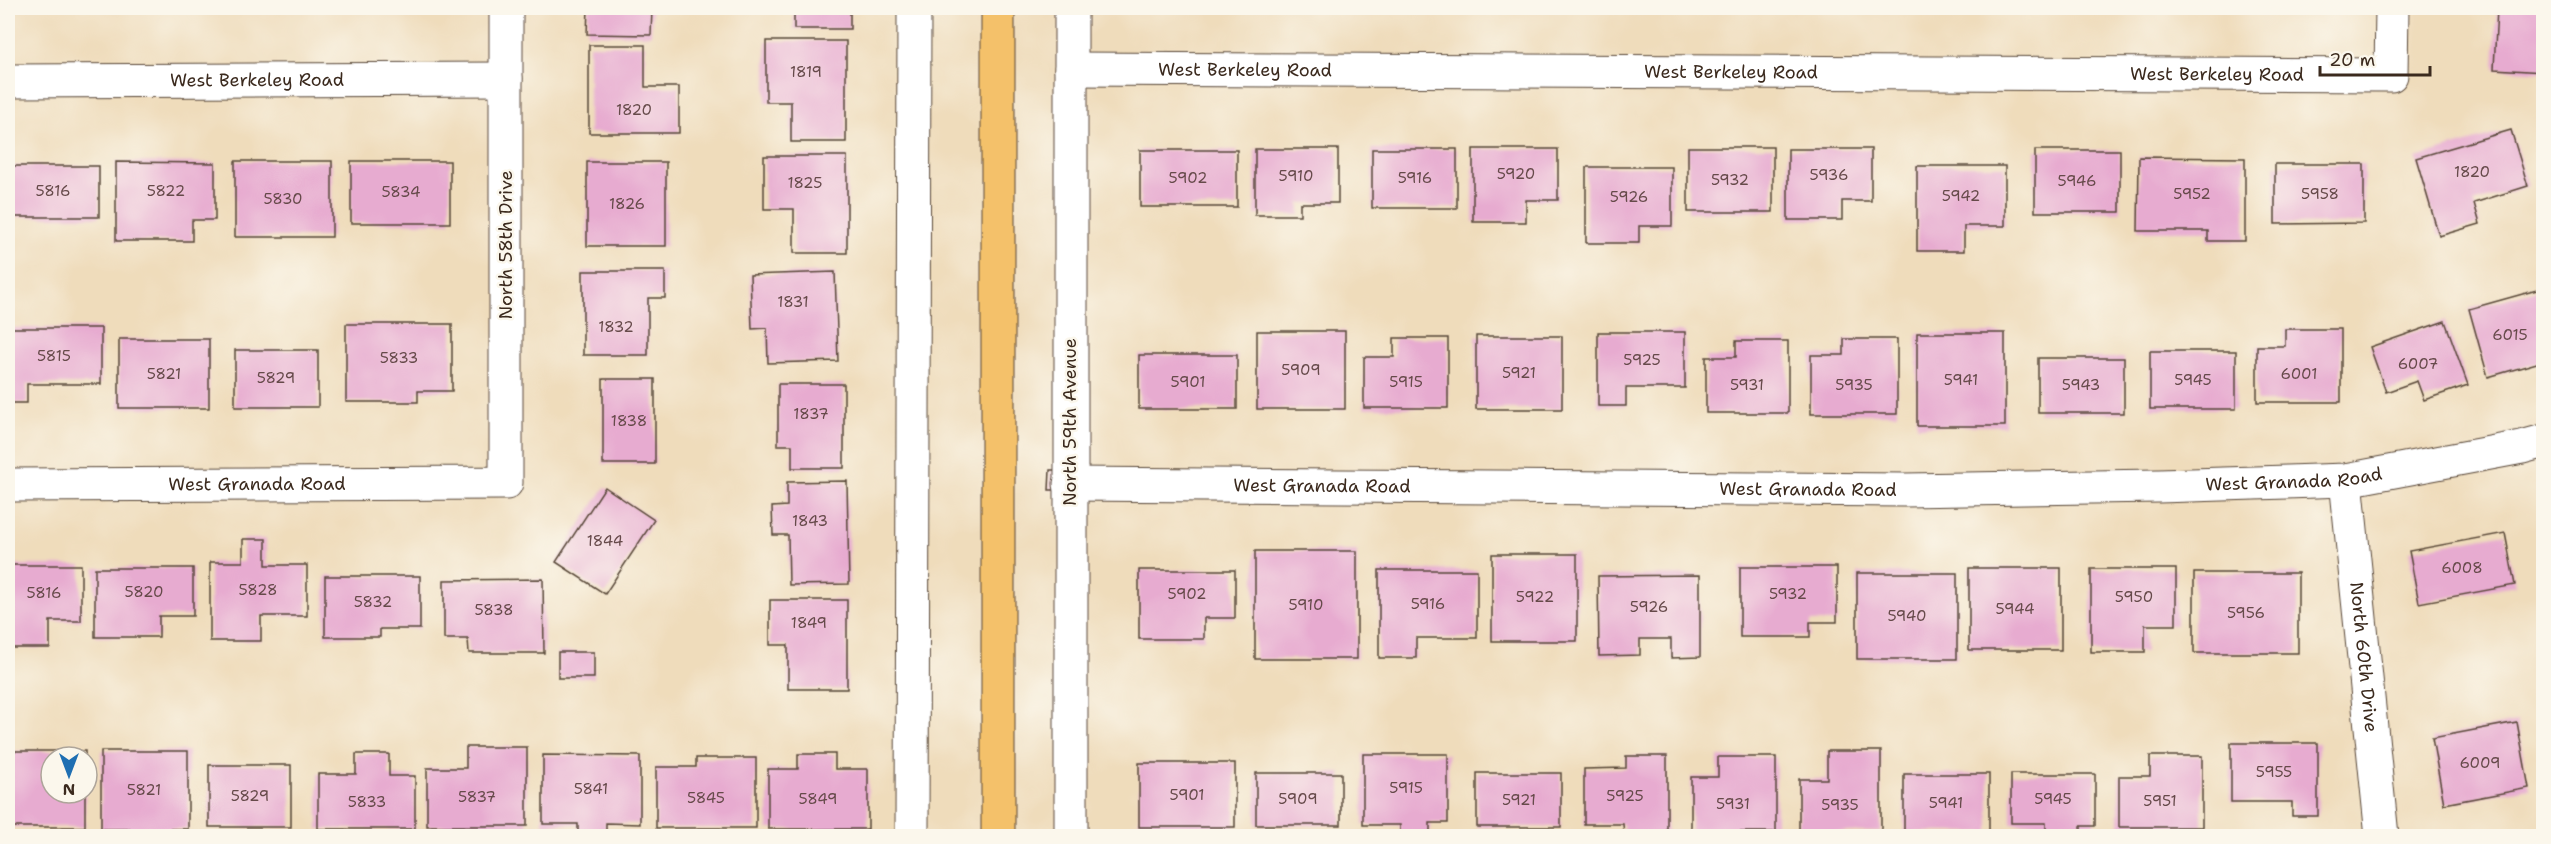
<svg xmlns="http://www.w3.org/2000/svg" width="2551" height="844" font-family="'Shantell Sans',sans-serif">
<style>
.building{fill:#e7abd0}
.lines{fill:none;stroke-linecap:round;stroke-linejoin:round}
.minor-casing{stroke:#564536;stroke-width:35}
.major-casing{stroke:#564536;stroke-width:35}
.minor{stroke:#fff;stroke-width:33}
.major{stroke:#f4c16a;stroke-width:33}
.labels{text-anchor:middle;stroke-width:5;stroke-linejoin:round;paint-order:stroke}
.number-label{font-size:15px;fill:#664a4a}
.street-label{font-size:18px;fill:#3b2a1e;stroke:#fbf7ec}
</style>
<rect width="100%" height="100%" fill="#fbf7ec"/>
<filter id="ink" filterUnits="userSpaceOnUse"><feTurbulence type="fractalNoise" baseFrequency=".0167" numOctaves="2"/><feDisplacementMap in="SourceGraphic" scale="12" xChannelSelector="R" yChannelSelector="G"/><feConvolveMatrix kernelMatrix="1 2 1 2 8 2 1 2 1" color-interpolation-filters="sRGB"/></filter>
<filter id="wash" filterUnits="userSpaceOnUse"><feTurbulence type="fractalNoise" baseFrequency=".008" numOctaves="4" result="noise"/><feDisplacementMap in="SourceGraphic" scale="24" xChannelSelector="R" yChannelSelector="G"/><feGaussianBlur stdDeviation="1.35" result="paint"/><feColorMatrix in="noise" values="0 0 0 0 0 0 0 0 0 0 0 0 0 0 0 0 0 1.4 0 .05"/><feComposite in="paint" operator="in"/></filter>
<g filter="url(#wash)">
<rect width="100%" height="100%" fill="#efdcbb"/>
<g id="blocks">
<path class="building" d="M588,8H652L651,35L587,34Z
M794,8H850V29H794Z
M2497,8H2544V72L2494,69Z
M766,41H846V142H791V102H766Z
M589,45H645V87H679V133H589Z
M2511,130L2528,186L2474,203L2480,224L2439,236L2416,158Z
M1688,147H1773V212H1688Z
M1255,149H1338V203H1300V215H1255Z
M1372,149H1457V208H1372Z
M1473,149H1558V200H1526V222H1473Z
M1788,149H1871V201H1842V220H1788Z
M1140,150H1237V207H1140Z
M2035,150H2120V212H2035Z
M764,156H847V253H794V209H764Z
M2139,157L2245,158V241H2208V231H2138Z
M235,161H332V237H235Z
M351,161H450V223H351Z
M116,162L215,163V220H192V241H116Z
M587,162H666V246H587Z
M2275,164H2364V223L2275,224Z
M8,166H99V217H8Z
M1917,166H2005V226H1964V251H1917Z
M1586,167H1672V226H1639V243H1586Z
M583,271H665V298H648V355H583Z
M835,272L838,361L768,363L767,328L752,329L750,275Z
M2544,288V361L2488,377L2469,309Z
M2445,321L2468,385L2424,400L2417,381L2386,392L2370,347Z
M346,324H452V391H418V402H346Z
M8,328H101V384H27V403H8Z
M2285,329H2341V402H2257V346H2285Z
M1257,331H1345V409H1257Z
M1598,332H1685V388H1626V406H1598Z
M1917,333H2005V426H1917Z
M1476,336H1562V409H1476Z
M1394,338H1448V408H1364V357H1394Z
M119,339H209V408H119Z
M1844,339H1897V414H1811V355H1844Z
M1736,341H1788V413H1706V357H1736Z
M235,350H318V407H235Z
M2150,351H2236V409H2150Z
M1139,355H1237V409H1139Z
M2038,358H2124V413H2038Z
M603,379H655V464H603Z
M778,384H844V468H792V445H778Z
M1050,470H1055V490H1049Z
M847,481L849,584L789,585L788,535H773L772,507L787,506V482Z
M605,487L654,520L605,594L556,562Z
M2505,533L2515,585L2419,603L2409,551Z
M243,539H266V565H307V616H261V641H210V562H243Z
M1255,551H1357V659H1255Z
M1492,554H1577V641H1492Z
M8,565H81V621H50V648H8Z
M1740,567H1837V622H1810V637H1740Z
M95,568H193V616H159V637H95Z
M1969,568H2061V650H1969Z
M2091,569H2176V625H2145V652H2091Z
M1139,570H1235V618H1204V639H1139Z
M1379,570H1477V638H1416V658H1379Z
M1857,573H1957V659H1857Z
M2194,573H2298V653H2194Z
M1700,575V657L1671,658V639H1640V655L1599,656L1598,576Z
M325,576H420V629H380V637H325Z
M543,579L544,653H469L468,639H444V580Z
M770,600H847V689H788V645H770Z
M558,652H594V678H558Z
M2517,722L2529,788L2444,804L2432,738Z
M2231,743H2318V816H2292V802H2231Z
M466,747H527V826H427V768H466Z
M8,751H85V757H51V793H85V827H8Z
M101,751H188V829H101Z
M1827,751H1881V832H1799V779H1827Z
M356,754H389V776H415V829H318V774H356Z
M798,754H835V769H868V829H768V769H798Z
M1363,754H1448V823H1430V836H1400V825H1363Z
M543,755L640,756V824L606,823V836H578V824H543Z
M1626,756H1667V836H1624L1623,824H1584V769L1626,768Z
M2150,756H2202V827H2119V776H2150Z
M1718,757H1776V832H1691V777H1718Z
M696,758H756V828H656V767H696Z
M1139,763H1235V827H1139Z
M209,765H291V827H209Z
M1256,773H1341V825H1256Z
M1477,773H1561V827H1477Z
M1904,774H1989V832H1904Z
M2011,774H2095V826H2081V836H2046V823H2011Z"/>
</g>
</g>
<g filter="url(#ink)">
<use href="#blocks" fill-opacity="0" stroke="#564536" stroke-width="1.5"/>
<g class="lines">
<defs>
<g id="minor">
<path id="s1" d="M1071,69L2391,75L2392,8"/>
<path id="s2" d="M8,81L506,79"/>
<path id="s3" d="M2346,480L2382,836"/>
<path id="s4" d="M1070,484L1906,490L2159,486L2346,480L2522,447L2544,441"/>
<path id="s5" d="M8,485L506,483V8"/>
<path d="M912,836L914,8"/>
<path d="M1071,836V8"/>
</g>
<path id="major" d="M998,8V836"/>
</defs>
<use href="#minor" class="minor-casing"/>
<use href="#major" class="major-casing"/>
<use href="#minor" class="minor"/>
<use href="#major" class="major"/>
</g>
</g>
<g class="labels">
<g class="number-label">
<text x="806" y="77">1819</text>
<text x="634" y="115">1820</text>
<text x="2472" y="177">1820</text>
<text x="1516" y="179">5920</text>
<text x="1829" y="180">5936</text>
<text x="1296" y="181">5910</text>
<text x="1188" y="183">5902</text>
<text x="1415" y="183">5916</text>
<text x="1730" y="185">5932</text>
<text x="2077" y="186">5946</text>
<text x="805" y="188">1825</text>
<text x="53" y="196">5816</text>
<text x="166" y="196">5822</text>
<text x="401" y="197">5834</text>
<text x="2192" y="199">5952</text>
<text x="2320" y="199">5958</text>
<text x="1961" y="201">5942</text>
<text x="1629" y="202">5926</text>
<text x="283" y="204">5830</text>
<text x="627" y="209">1826</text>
<text x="793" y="307">1831</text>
<text x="616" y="332">1832</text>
<text x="2510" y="340">6015</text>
<text x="54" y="361">5815</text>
<text x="399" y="363">5833</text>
<text x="1642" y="365">5925</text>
<text x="2418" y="369">6007</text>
<text x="1301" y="375">5909</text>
<text x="1519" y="378">5921</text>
<text x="164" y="379">5821</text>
<text x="2299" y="379">6001</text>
<text x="276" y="383">5829</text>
<text x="1961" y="385">5941</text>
<text x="2193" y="385">5945</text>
<text x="1188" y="387">5901</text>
<text x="1406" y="387">5915</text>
<text x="1747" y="390">5931</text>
<text x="1854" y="390">5935</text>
<text x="2081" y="390">5943</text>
<text x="811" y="419">1837</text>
<text x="629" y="426">1838</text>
<text x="810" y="526">1843</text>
<text x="605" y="546">1844</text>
<text x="2462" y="573">6008</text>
<text x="258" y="595">5828</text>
<text x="144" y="597">5820</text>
<text x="44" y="598">5816</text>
<text x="1187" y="599">5902</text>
<text x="1788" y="599">5932</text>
<text x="1535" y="602">5922</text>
<text x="2134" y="602">5950</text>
<text x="373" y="607">5832</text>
<text x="1428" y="609">5916</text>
<text x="1306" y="610">5910</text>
<text x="1649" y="612">5926</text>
<text x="2015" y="614">5944</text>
<text x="494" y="615">5838</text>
<text x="2246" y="618">5956</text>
<text x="1907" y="621">5940</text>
<text x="809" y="628">1849</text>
<text x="2480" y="768">6009</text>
<text x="2274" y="777">5955</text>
<text x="1406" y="793">5915</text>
<text x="591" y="794">5841</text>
<text x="144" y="795">5821</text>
<text x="1187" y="800">5901</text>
<text x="250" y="801">5829</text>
<text x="1625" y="801">5925</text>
<text x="477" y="802">5837</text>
<text x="706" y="803">5845</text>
<text x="818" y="804">5849</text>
<text x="1298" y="804">5909</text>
<text x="2053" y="804">5945</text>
<text x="1519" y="805">5921</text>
<text x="2160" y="806">5951</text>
<text x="367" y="807">5833</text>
<text x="1946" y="808">5941</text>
<text x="1733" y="809">5931</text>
<text x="1840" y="810">5935</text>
</g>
<g class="street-label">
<text dy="6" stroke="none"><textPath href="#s1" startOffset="174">West Berkeley Road</textPath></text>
<text dy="6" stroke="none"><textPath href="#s1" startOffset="660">West Berkeley Road</textPath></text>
<text dy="6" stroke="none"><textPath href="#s1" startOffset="1146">West Berkeley Road</textPath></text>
<text dy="6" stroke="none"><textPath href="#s2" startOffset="249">West Berkeley Road</textPath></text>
<text transform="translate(506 245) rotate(-90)" y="6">North 58th Drive</text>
<text transform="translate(1070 422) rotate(-90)" y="6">North 59th Avenue</text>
<text dy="6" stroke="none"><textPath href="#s4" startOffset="1224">West Granada Road</textPath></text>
<text dy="6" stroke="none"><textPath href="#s5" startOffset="249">West Granada Road</textPath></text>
<text dy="6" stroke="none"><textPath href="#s4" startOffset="252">West Granada Road</textPath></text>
<text dy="6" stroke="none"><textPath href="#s4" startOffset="738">West Granada Road</textPath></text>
<text dy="6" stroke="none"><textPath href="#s3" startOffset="178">North 60th Drive</textPath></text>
</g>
</g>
<rect width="2551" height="844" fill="none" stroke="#fbf7ec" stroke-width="30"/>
<g transform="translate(69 775) rotate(180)"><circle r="28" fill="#fbf7ec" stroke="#aea59a" stroke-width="1.5"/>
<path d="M0-4.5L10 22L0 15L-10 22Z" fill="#1f6fb2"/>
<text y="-9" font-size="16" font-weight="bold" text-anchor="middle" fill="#3b2a1e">N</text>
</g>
<path d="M2320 66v9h110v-9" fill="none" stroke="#3b2a1e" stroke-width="3"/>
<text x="2329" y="66" font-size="18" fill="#3b2a1e" stroke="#fbf7ec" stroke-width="4.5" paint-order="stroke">20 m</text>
</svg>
